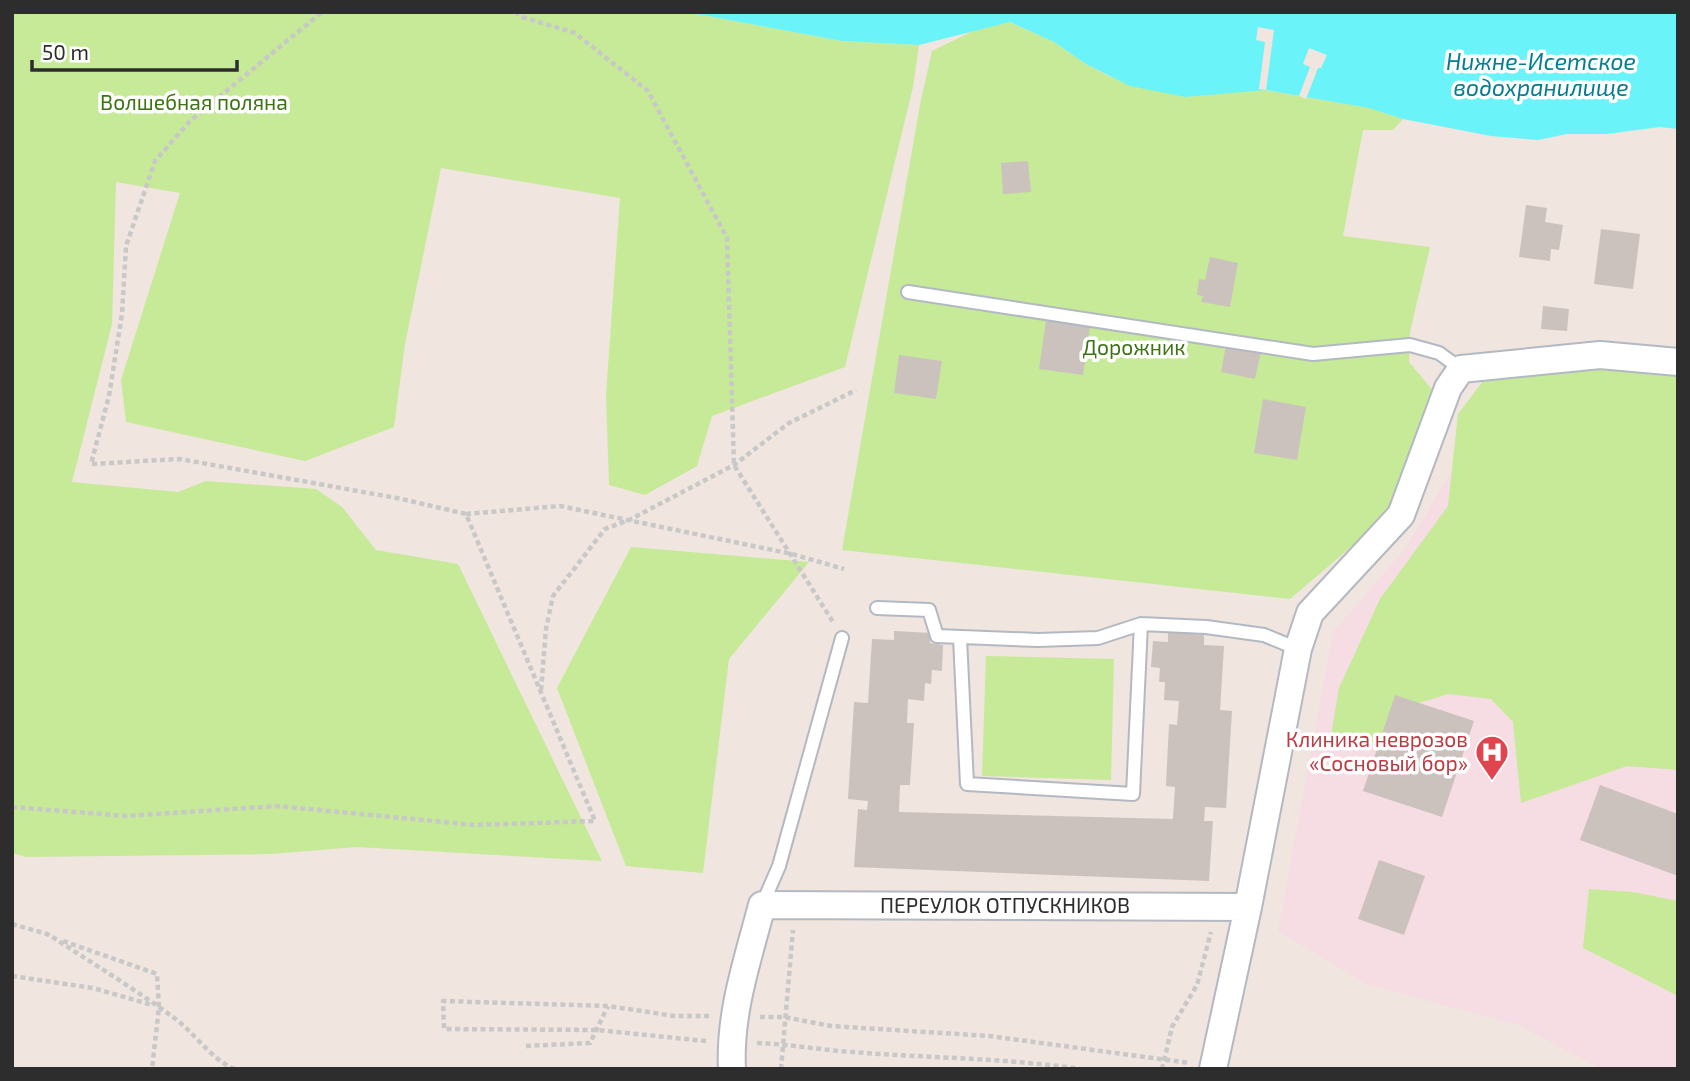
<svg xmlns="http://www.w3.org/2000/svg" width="1690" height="1081" font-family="'Exo 2',sans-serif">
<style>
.medical{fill:#f6dce3}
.green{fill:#c6ea97}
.water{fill:#6af4fa}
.pier{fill:#f0e5df}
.building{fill:#cbc2be}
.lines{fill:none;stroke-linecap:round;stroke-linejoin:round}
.lane-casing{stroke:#b3b9c2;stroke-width:16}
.street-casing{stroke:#b3b9c2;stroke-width:30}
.path{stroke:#c8c8c8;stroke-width:4.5;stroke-dasharray:5 3.5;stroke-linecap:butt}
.lane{stroke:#fff;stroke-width:12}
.street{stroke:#fff;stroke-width:26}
.labels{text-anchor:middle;stroke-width:7;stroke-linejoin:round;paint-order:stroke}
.park-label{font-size:21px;fill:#3e7314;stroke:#fff}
.health-label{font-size:21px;fill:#be3a42;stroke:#fff;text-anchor:end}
.street-label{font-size:21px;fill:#2d2d2d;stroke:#fff}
.water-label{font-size:23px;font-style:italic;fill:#047e8f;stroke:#fff}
</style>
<rect width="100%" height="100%" fill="#f0e5df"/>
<path class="medical" d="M1503,386L1678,405V1069H1602L1518,1025L1366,984L1278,931L1333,632L1405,549Z"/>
<path class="green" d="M12,12H686L842,41L919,45L913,87L845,367L712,416L697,466L645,495L609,485L606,395L620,198L441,168L405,344L394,427L305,461L126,422L121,380L180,193L116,182L112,324L72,482L178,492L206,481L316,489L342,507L376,550L458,564L602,861L357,847L270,854L26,857L12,853Z
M1009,22L1054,42L1086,64L1109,76L1185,97L1259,89L1370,108L1403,119L1393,130H1363L1343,236L1430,247L1410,332L1409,362L1435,393L1392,512L1290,599L842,550L920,105L932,51L973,31Z
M1598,363L1678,369V770L1627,766L1521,803L1513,722L1491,699L1448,694L1419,703L1379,744L1331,736L1339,688L1380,599L1448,506L1458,414L1486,377Z
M631,547L809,562L729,659L703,873L626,866L557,688Z
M986,656L1114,659L1111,780L982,776Z
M1589,889L1633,892L1678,901V996L1583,948Z"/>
<path class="water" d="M686,12H1678V129L1660,127L1606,134H1567L1538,140L1491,136L1403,119L1369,108L1266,90L1185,97L1130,86L1086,64L1054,42L1010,22L919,45L842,41Z"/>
<path class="pier" d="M1258,27L1274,30L1266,90L1259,89L1265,42L1256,40Z
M1309,48L1327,55L1321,68H1318L1306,99L1299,96L1310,67L1303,64Z"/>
<path class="building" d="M1028,161L1031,192L1003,194L1001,163Z
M1526,205L1547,208L1545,222L1563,225L1559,250L1551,249L1550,261L1519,257Z
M1601,229L1640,234L1633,289L1594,284Z
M1210,257L1238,263L1230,307L1201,302L1203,296L1197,295L1199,279L1205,280Z
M1543,306L1569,309L1567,331L1541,329Z
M1046,321L1090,327L1083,375L1039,369Z
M1226,345L1261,352L1255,379L1221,372Z
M899,355L942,361L936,399L894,393Z
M1263,399L1306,407L1297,460L1254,453Z
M894,631L931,633L930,643L943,645L942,671L932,670L931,684L925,683L924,701L908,699L907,723H914L910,785H900L899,812L1173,819L1175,787L1166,786L1169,724L1177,725L1179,701L1164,700L1165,682H1159L1160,668L1151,667L1153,641L1168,642V632L1204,635V645L1224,646L1220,710L1232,711L1226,808L1205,807L1204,821H1213L1209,881L854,867L858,809L867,810L868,801L848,799L854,702L868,703L872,639L894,640Z
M1395,695L1474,721L1442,817L1363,791Z
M1600,785L1678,814V876L1580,840Z
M1379,860L1425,876L1404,935L1358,919Z"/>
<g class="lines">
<defs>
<path id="lane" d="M908,292L1313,354L1410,345L1439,353L1461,369
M877,608L929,610L937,636L1038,640L1098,638L1141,624L1206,627L1264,635L1298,649
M960,638L967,784L1133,794L1141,624
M762,905L779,866L842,638"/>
<path id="street" d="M732,1069C729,1013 748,959 762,905L1248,907
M1213,1069L1248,907L1298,649L1310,613L1401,515L1448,388L1461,369L1600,355L1678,362"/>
</defs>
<use href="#lane" class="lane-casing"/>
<use href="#street" class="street-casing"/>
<path class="path" d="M515,12L522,17L575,33L648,91L727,238L734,465L833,622
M466,514L560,506L792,554L844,569
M541,690L546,629L553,596L605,529L629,520L734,465L789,423L856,390
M12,807L126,816L277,806L475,825L595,821L466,514L402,499L180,459L91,464L109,396L122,314L126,246L155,161L190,121L322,12
M12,924L47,934L54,938C95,965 138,991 177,1020C196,1035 213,1061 235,1069
M63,941L157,974L159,1007L152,1069
M12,976L93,988L152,1005
M760,1017H784L831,1026L989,1036L1190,1063
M706,1041L597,1030L444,1029L443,1001L608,1006L674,1016H710
M757,1043C789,1044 820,1050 852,1052C928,1058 1005,1058 1081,1069
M526,1046L590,1043L608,1006
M781,1069L793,930
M1162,1069L1172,1027L1197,985L1211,932"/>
<use href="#lane" class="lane"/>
<use href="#street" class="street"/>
</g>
<defs>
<symbol id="hospital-pin" viewBox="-11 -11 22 30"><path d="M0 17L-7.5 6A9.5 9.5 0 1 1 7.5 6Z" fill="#e0444e" stroke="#fff"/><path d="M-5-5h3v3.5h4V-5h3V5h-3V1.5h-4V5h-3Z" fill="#fff"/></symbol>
</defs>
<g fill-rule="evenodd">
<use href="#hospital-pin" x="1473" y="733" width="38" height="52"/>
</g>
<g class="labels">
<g class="park-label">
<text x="194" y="110">Волшебная поляна</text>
<text x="1134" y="355">Дорожник</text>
</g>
<g class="health-label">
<text x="1468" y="747">Клиника неврозов<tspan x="1468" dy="24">«Сосновый бор»</tspan></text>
</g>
<g class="street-label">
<text x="1005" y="913">ПЕРЕУЛОК ОТПУСКНИКОВ</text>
</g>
<g class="water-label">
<text x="1541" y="70">Нижне-Исетское<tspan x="1541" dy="26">водохранилище</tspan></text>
</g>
</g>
<rect width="1690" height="1081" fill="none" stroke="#2d2d2d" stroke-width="28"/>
<path d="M32 60v10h205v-10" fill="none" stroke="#2d2d2d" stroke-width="3.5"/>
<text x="42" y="60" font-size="21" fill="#2d2d2d" stroke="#ffffff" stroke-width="5" paint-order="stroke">50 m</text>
</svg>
